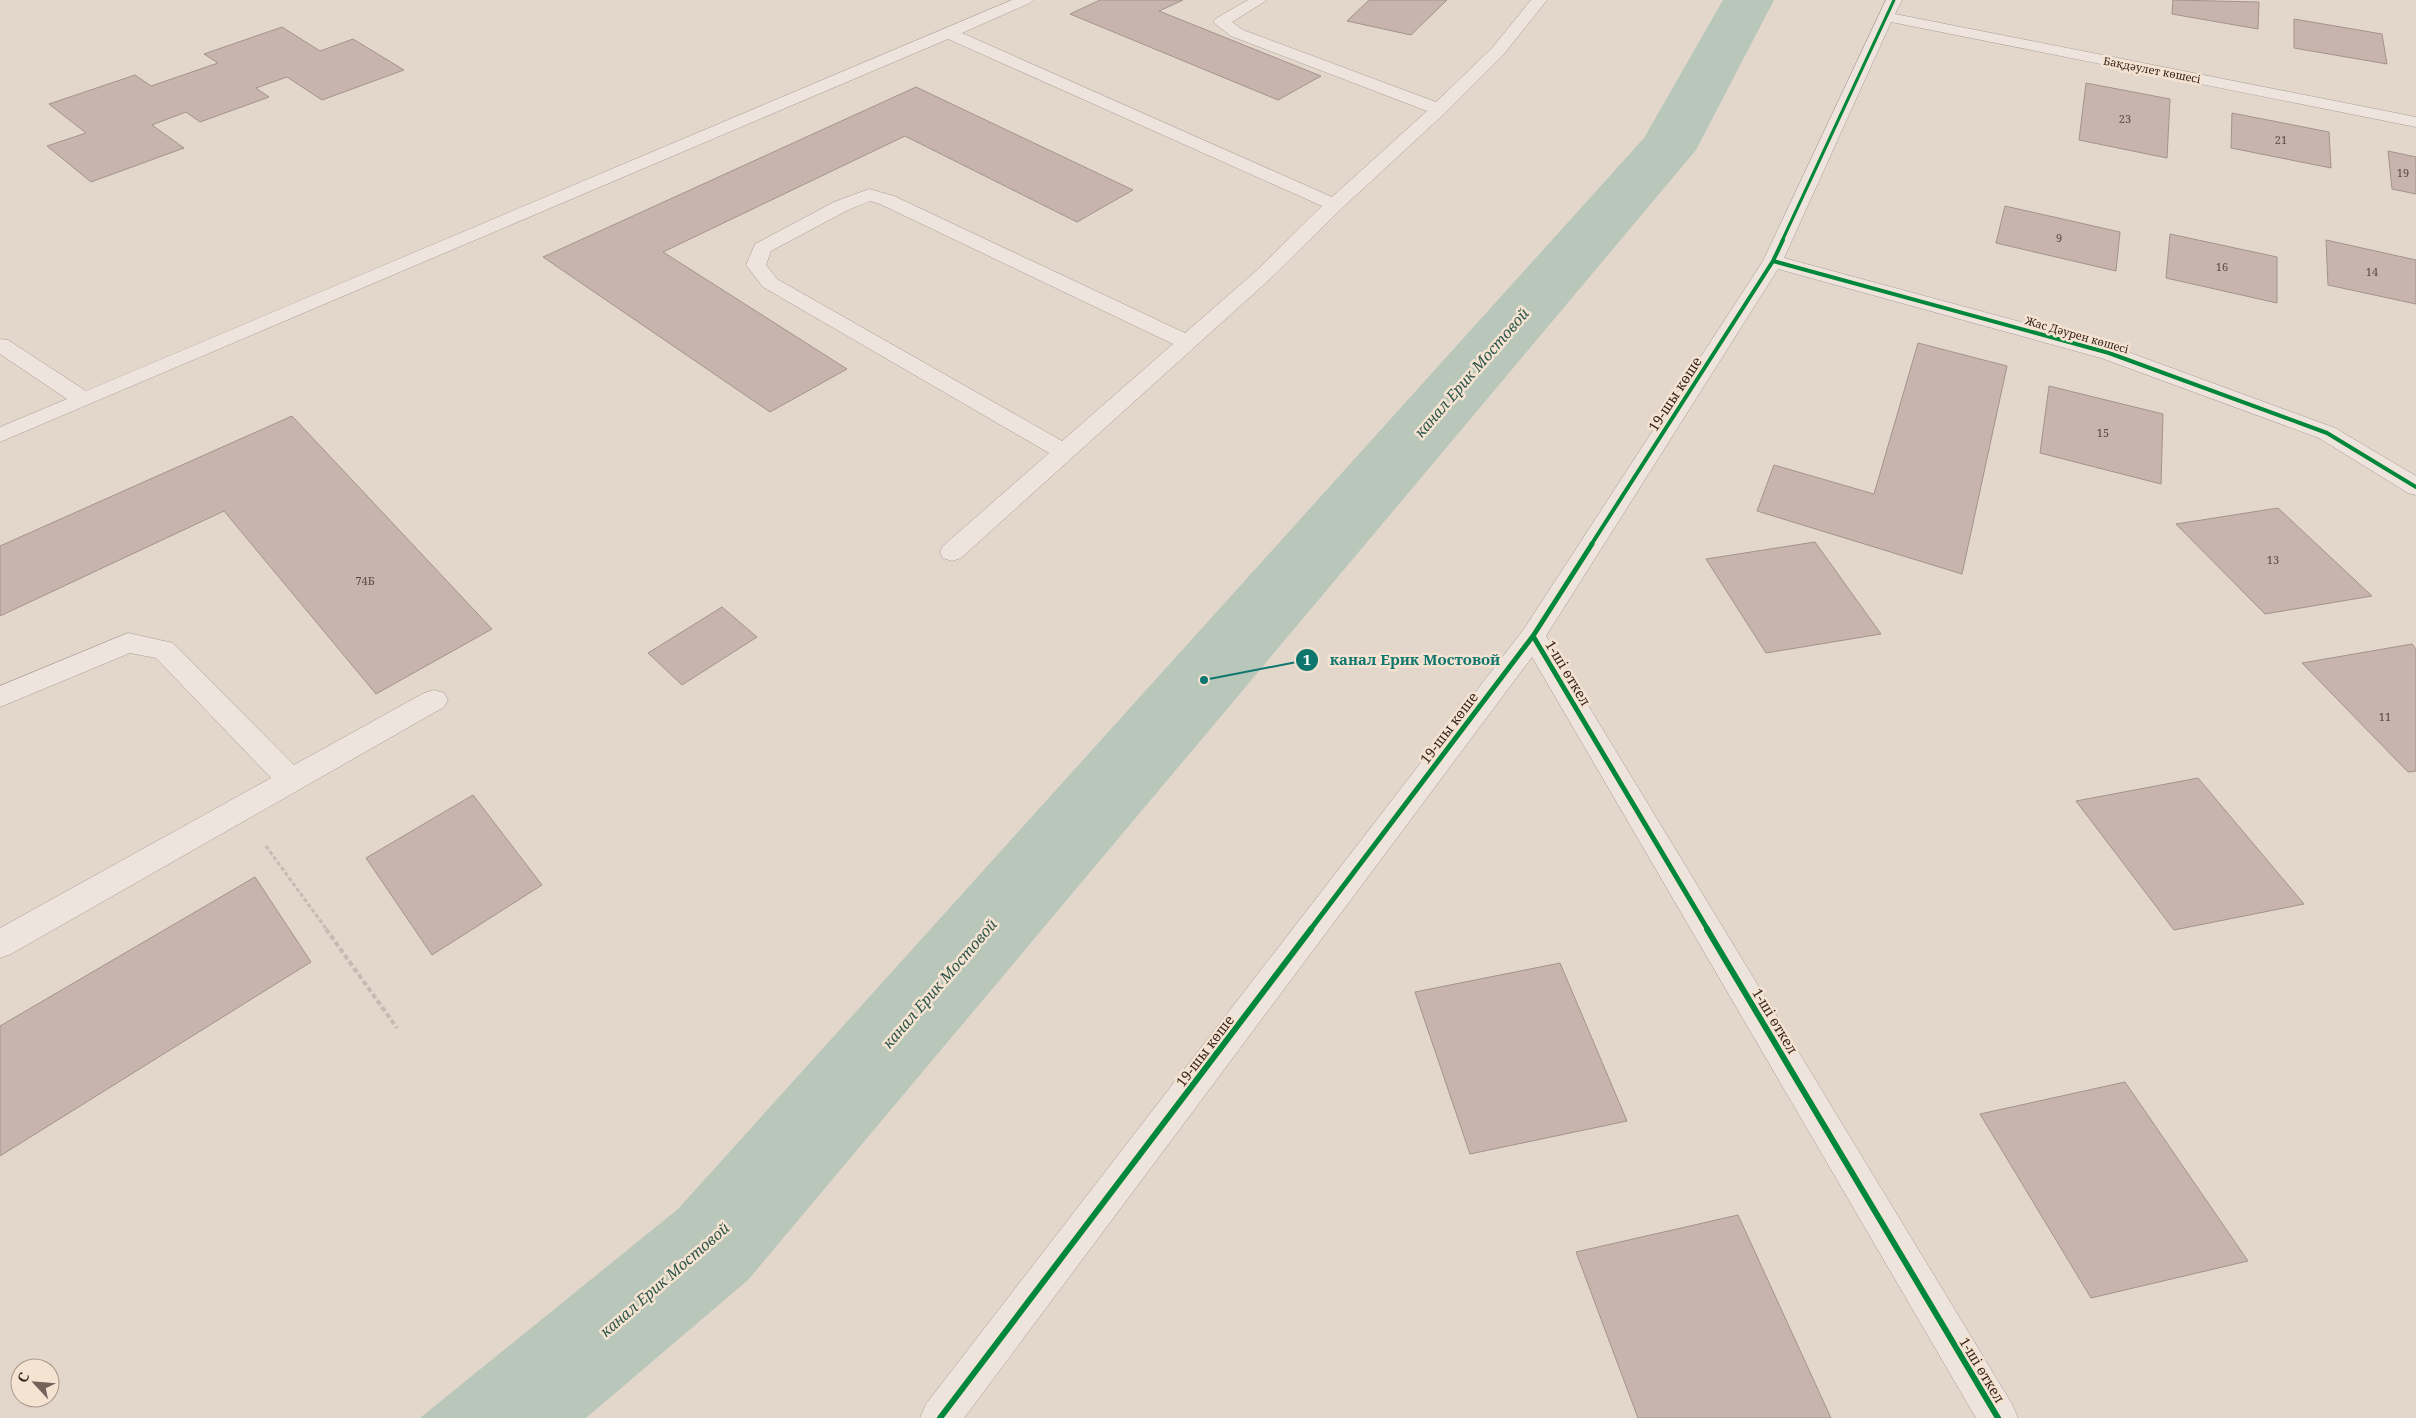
<svg xmlns="http://www.w3.org/2000/svg" width="2416" height="1418" font-family="'Noto Serif',serif">
<style>
.water{fill:#b8c7ba}
.building{fill:#c7b5ad;stroke:#a3938b}
.lines{fill:none;stroke-linecap:round;stroke-linejoin:round}
.minor-casing{stroke:#a89d95;stroke-width:1}
.path-far1{stroke:#c4bbb4;stroke-width:3;stroke-dasharray:4 2.5;stroke-linecap:butt}
.path{stroke:#c4bbb4;stroke-width:4;stroke-dasharray:5 3;stroke-linecap:butt}
.minor{fill:#ece4dd;fill-rule:evenodd}
.cycleway-far3-casing{stroke:#f5e3d2;stroke-width:5}
.cycleway-far2-casing{stroke:#f5e3d2;stroke-width:6}
.cycleway-far1-casing{stroke:#f5e3d2;stroke-width:8}
.cycleway-casing{stroke:#f5e3d2;stroke-width:9}
.cycleway-far3{stroke:#00873e;stroke-width:3}
.cycleway-far2{stroke:#00873e;stroke-width:4}
.cycleway-far1{stroke:#00873e;stroke-width:5}
.cycleway{stroke:#00873e;stroke-width:6}
.labels{text-anchor:middle;stroke-width:5;stroke-linejoin:round;paint-order:stroke}
.far-street-label{font-size:11px;fill:#37241e;stroke:#f5e3d2}
.number-label{font-size:11px;fill:#5b4842}
.street-label{font-size:14px;fill:#37241e;stroke:#f5e3d2}
.water-label{font-size:15px;font-style:italic;fill:#2d564b;stroke:#f5e3d2}
.leader{fill:none;stroke:#0f766e;stroke-width:2}
.callout-dot{fill:#0f766e;stroke:#f5e3d2;stroke-width:2}
.mark-label{font-size:15px;text-anchor:middle;font-weight:bold;fill:#fff}
.callout-label{font-size:15px;text-anchor:middle;font-weight:bold;fill:#0f766e;stroke:#f5e3d2;stroke-width:5;stroke-linejoin:round;paint-order:stroke}
</style>
<rect width="100%" height="100%" fill="#e3d7cc"/>
<path class="water" d="M1723,0H1774L1696,150L748,1280L586,1418H420L678,1209L1644,138Z"/>
<path class="building" d="M1100,0H1183L1159,11L1321,76L1278,100L1070,14Z
M1369,0H1447L1411,35L1347,21Z
M2173,0L2259,2L2258,29L2172,14Z
M2294,19L2382,34L2387,64L2294,48Z
M282,27L320,51L353,39L404,70L322,100L287,77L256,88L269,97L200,122L186,112L152,125L184,148L91,182L47,146L86,133L49,104L135,75L151,86L218,63L204,54Z
M2086,83L2170,99L2167,158L2079,140Z
M916,87L1133,190L1077,222L905,136L663,252L847,369L770,412L543,257Z
M2232,113L2329,132L2331,168L2231,148Z
M2388,151L2416,157V194L2392,189Z
M2005,206L2120,232L2116,271L1996,243Z
M2170,234L2277,257V303L2166,278Z
M2326,240L2416,260V304L2328,285Z
M1918,343L2007,366L1962,574L1757,511L1774,465L1874,494Z
M2049,386L2163,414L2161,484L2040,453Z
M292,416L492,629L376,694L224,511L0,616V546Z
M2278,508L2372,596L2265,614L2176,524Z
M1815,542L1881,634L1766,653L1706,559Z
M722,607L757,637L682,685L648,653Z
M2412,644L2416,649V771L2408,772L2302,663Z
M2198,778L2304,904L2174,930L2076,801Z
M473,795L542,885L432,955L366,858Z
M255,877L311,962L0,1156V1026Z
M1560,963L1627,1121L1470,1154L1415,992Z
M2125,1082L2248,1261L2091,1298L1980,1114Z
M1738,1215L1831,1418H1638L1576,1252Z"/>
<g class="lines">
<defs>
<path id="minor" d="M1012,0H1033L1030,3L962,33L1332,197L1427,111L1231,36L1213,22L1215,19L1248,0H1267L1232,22L1243,30L1436,102L1492,48L1531,0H1547L1504,54L1445,113L1341,209L1270,279L961,558L952,561L943,558L940,552L943,546L1049,453L763,287L746,265L755,244L834,202L869,189L894,196L1185,333L1256,271L1322,206L948,39L0,442V427L67,399L0,354V339L8,340L86,391ZM870,201L880,204L1173,344L1062,441L777,279L766,265L771,251L848,210Z
M1886,0H1902L1895,14L2416,117V127L1891,22L1784,258L2117,348L2335,428L2416,476V495L2408,493L2319,438L2101,358L1778,269L1546,636L2012,1404L2018,1418H1976L1532,657L964,1418H920L926,1404L1524,629L1763,261Z
M128,633L173,643L294,765L424,693L434,690L444,693L448,700L444,707L11,954L0,958V928L271,778L156,658L130,653L0,707V686Z"/>
</defs>
<use href="#minor" class="minor-casing"/>
<path class="path-far1" d="M266,846L327,930"/>
<path class="path" d="M326,929L397,1028"/>
<use href="#minor" class="minor"/>
<defs>
<path id="cycleway-far3" d="M1782,241L1894,0"/>
<path id="cycleway-far2" d="M1773,261L2109,353L2327,433L2416,487
M1591,545L1773,261L1783,240"/>
<path id="cycleway-far1" d="M1533,636L1708,930
M1310,930L1533,636L1592,544"/>
<path id="cycleway" d="M1707,929L1998,1418
M940,1418L1311,929"/>
</defs>
<use href="#cycleway-far3" class="cycleway-far3-casing"/>
<use href="#cycleway-far2" class="cycleway-far2-casing"/>
<use href="#cycleway-far1" class="cycleway-far1-casing"/>
<use href="#cycleway" class="cycleway-casing"/>
<use href="#cycleway-far3" class="cycleway-far3"/>
<use href="#cycleway-far2" class="cycleway-far2"/>
<use href="#cycleway-far1" class="cycleway-far1"/>
<use href="#cycleway" class="cycleway"/>
</g>
<g class="labels">
<g class="far-street-label">
<text transform="translate(2152 70) rotate(11)" y="4">Бақдәулет көшесi</text>
<text transform="translate(2077 335) rotate(16)" y="4">Жас Дәурен көшесі</text>
</g>
<g class="number-label">
<text x="2125" y="123">23</text>
<text x="2281" y="144">21</text>
<text x="2403" y="177">19</text>
<text x="2059" y="242">9</text>
<text x="2222" y="271">16</text>
<text x="2372" y="276">14</text>
<text x="2103" y="437">15</text>
<text x="2273" y="564">13</text>
<text x="365" y="585">74Б</text>
<text x="2385" y="721">11</text>
</g>
<g class="street-label">
<text transform="translate(1675 394) rotate(-57)" y="5">19-шы көше</text>
<text transform="translate(1568 673) rotate(59)" y="5">1-шi өткел</text>
<text transform="translate(1449 728) rotate(-53)" y="5">19-шы көше</text>
<text transform="translate(1775 1021) rotate(59)" y="5">1-шi өткел</text>
<text transform="translate(1205 1051) rotate(-53)" y="5">19-шы көше</text>
<text transform="translate(1982 1370) rotate(59)" y="5">1-шi өткел</text>
</g>
<g class="water-label">
<text transform="translate(1472 373) rotate(-49)" y="5">канал Ерик Мостовой</text>
<text transform="translate(940 984) rotate(-49)" y="5">канал Ерик Мостовой</text>
<text transform="translate(665 1280) rotate(-41)" y="5">канал Ерик Мостовой</text>
</g>
</g>
<path class="leader" d="M1204 680L1307 660"/>
<g class="callout-dot">
<circle cx="1204" cy="680" r="5"/>
<circle cx="1307" cy="660" r="12"/>
</g>
<g class="mark-label">
<text x="1307" y="665">1</text>
</g>
<g class="callout-label">
<text x="1415" y="665">канал Ерик Мостовой</text>
</g>
<g transform="translate(35 1383) rotate(296)"><circle r="24" fill="#f5e3d2" stroke="#a9978a"/>
<path d="M0-4L9 19L0 12L-9 19Z" fill="#73635b"/>
<text y="-8" font-size="14" font-weight="bold" text-anchor="middle" fill="#37241e">С</text>
</g>
</svg>
